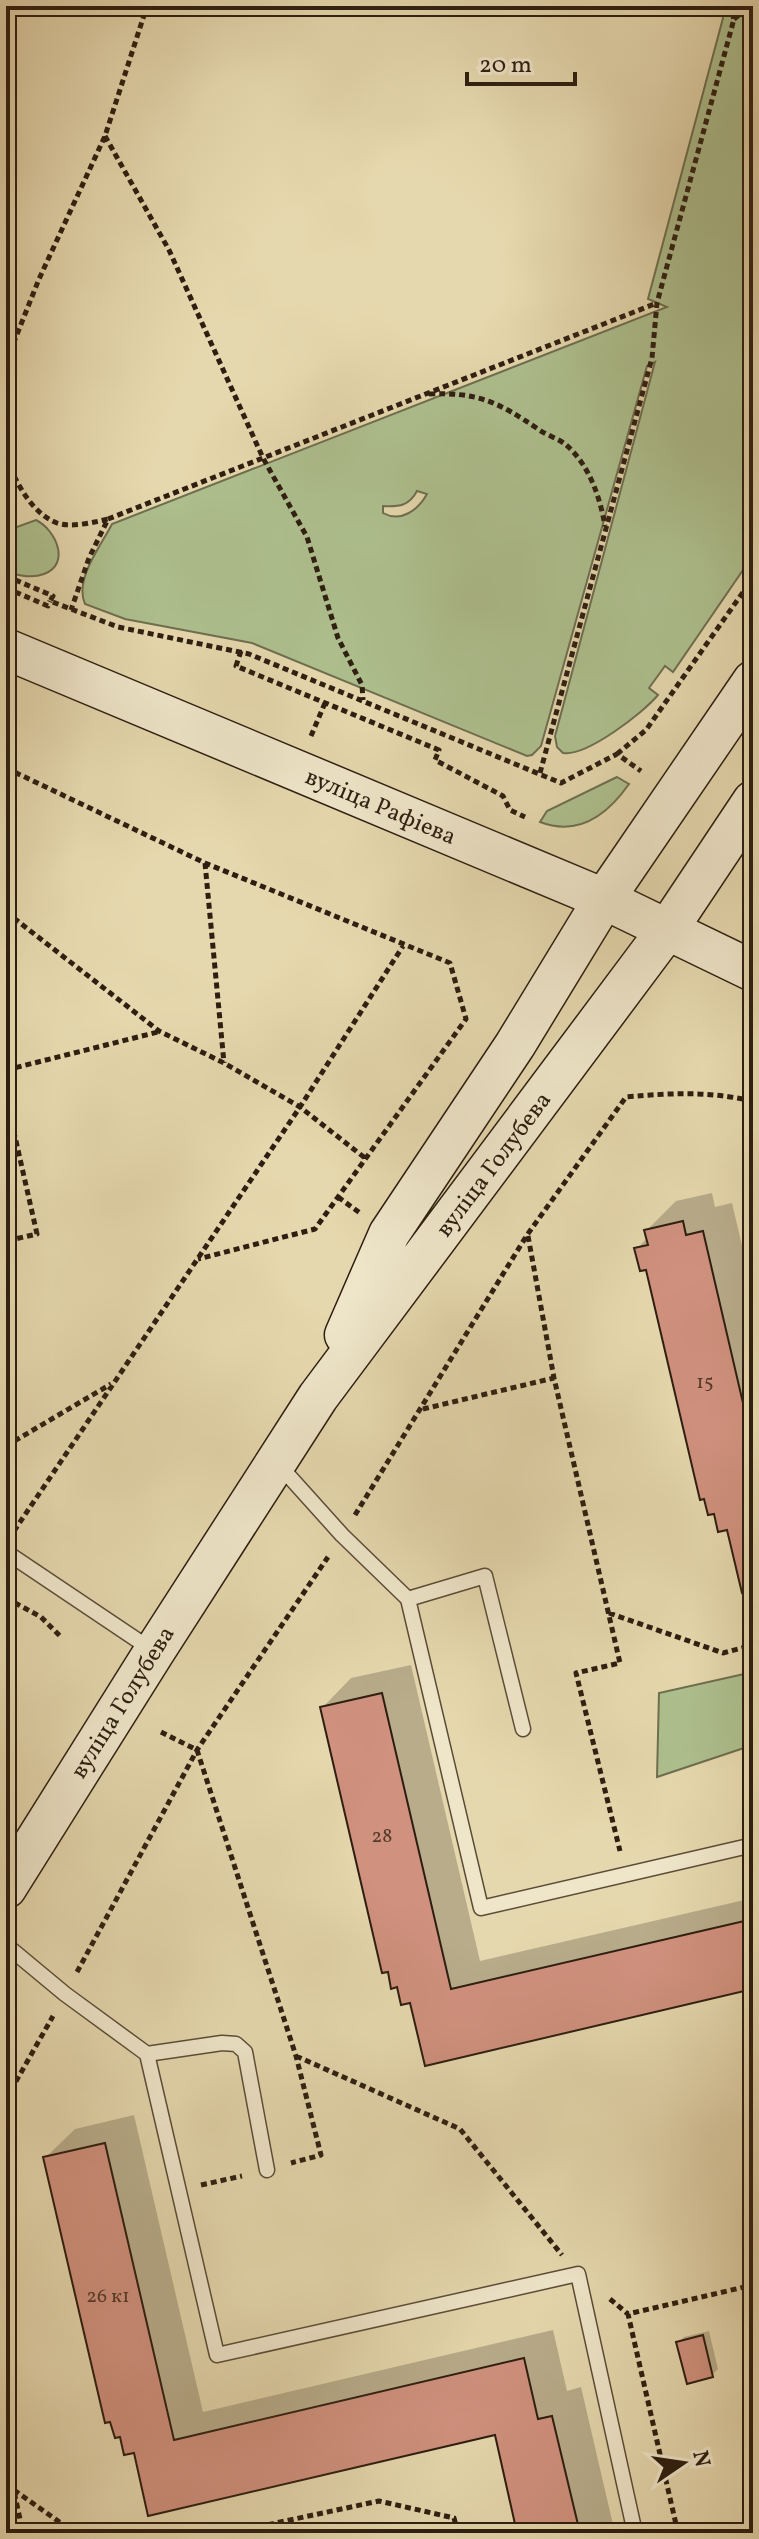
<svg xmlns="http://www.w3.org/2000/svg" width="759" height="2539" font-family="Vollkorn,serif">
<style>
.green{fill:#aec08f;stroke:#6e6f50;stroke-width:2;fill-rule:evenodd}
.shadow{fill:#0003}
.building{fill:#d0917e;stroke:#2d1e11;stroke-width:2}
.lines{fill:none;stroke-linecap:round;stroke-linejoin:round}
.service-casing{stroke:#5b4c38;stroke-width:17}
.secondary-casing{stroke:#2d1e11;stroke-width:43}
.path{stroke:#2d1e11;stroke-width:5;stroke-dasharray:6 4;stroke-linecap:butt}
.service{stroke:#efe6ca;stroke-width:14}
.secondary{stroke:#efe6ca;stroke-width:40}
.labels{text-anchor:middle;stroke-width:8;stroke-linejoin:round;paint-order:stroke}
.number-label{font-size:20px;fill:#563b2c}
.street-label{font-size:24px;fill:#2d1e11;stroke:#efe6ca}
</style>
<rect width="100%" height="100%" fill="#e6d8ae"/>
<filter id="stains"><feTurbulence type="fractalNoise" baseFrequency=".0025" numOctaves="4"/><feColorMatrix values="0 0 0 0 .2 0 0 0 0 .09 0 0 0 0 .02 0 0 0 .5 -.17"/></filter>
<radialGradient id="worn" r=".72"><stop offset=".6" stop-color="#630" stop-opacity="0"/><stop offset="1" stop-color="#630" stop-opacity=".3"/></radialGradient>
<path class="green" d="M719,6H753V551L743,570L673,672L665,666L649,688L658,695C643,713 586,757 563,753L557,747L555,736L655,362L647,366L541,746L532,755L527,756L252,643L125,619L85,604C74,579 101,546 112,524L667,307L648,299L723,18ZM417,491L427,494C418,510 401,523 383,513V506C399,507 409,506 417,491Z
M36,520C56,530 71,564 44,574C31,579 18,575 6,572V523L17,527Z
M617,777L629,784C608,814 579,837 540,822L547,811Z
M753,1672V1745L657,1777L659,1693Z"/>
<path class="shadow" d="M712,1193L715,1207L732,1203L753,1292V1588L728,1528L648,1268L637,1249L648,1237L647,1230L676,1201Z
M411,1665L480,1961L753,1898V1987L412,2001L322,1708L351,1678Z
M134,2115L203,2412L553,2330L567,2391L581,2387L615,2533H519L496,2433L135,2451L45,2158L75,2129Z
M709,2331L718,2369L712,2375L678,2343L684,2337Z"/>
<path class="building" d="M683,1221L686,1235L703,1231L753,1446V1590L742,1593L727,1530L718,1532L714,1514L708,1515L704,1499L700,1500L646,1270L640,1271L634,1248L648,1245L644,1230Z
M382,1693L451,1989L753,1919V1989L425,2066L410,2003L401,2005L397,1987L391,1989L388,1972L382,1973L320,1707Z
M105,2143L174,2440L524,2358L538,2419L552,2416L580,2533H517L495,2435L148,2516L134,2453L124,2455L120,2437L115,2438L110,2422L105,2423L43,2157Z
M703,2335L713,2377L687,2384L676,2342Z"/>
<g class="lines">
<defs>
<path id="service" d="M279,1465L342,1535L408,1599L481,1908L753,1845
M6,1552L152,1650
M408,1599L485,1576L523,1729
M6,1945L65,1994L147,2054L217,2355L578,2274L635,2533
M147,2054L222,2043L236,2044L245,2052L267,2170
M731,2533L753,2529"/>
<path id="secondary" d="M6,649L604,899L753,971
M345,1335L389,1234L515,1045L604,899L753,681
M6,1888L154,1652L318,1397L667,930L753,801"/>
</defs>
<use href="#service" class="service-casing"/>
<use href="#secondary" class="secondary-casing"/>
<path class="path" d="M734,19L751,6
M105,136L169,250L263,458L307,537L338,638L362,685L363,700
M6,362L39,279L105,136L147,6
M429,394C478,392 498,402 538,429C546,435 557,438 565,444C589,464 600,497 605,526
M6,458C16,482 31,513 57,523C71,528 95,522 108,519L89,558L71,610
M108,519L657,303
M6,576L53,596L50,601L118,627L249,654L561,783L617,754L641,771
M6,588L48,606L50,601
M241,651L236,666L439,750L435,760L503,796L510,810L525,817
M311,736L325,703
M617,754L646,730L753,578
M6,768L205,863L450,963L466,1019L315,1229L198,1259
M540,773L652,358L657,303L734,19L729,6
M205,863L224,1063
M6,912L159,1031L224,1063L300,1107L365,1158
M6,1070L158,1032
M6,1113L11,1119L37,1234L6,1241
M338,1197L360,1213
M528,1236L554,1378L620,1663L576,1673L620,1851
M423,1409L554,1378
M6,1446L111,1384
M355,1515L527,1235L626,1097C673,1093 706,1091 753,1101
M14,1531L300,1107L403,946
M6,1598L41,1617L60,1636
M609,1613L723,1653L753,1645
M161,1732L197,1750L296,2056L321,2155L291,2163
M77,1972L197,1750L328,1557
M296,2056L460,2129L562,2255
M6,2099L53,2016
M201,2185L242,2176
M610,2299L628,2314
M6,2454L23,2533
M14,2490L75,2533
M229,2533L379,2501L454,2518L458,2533
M678,2533L628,2314L753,2285"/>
<use href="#service" class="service"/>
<use href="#secondary" class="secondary"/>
</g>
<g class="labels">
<g class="number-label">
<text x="705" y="1388">15</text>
<text x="382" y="1842">28</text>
<text x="108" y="2302">26 к1</text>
</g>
<g class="street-label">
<text transform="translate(381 806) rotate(23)" y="8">вуліца Рафіева</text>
<text transform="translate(493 1164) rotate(-53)" y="8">вуліца Голубева</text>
<text transform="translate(122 1702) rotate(-58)" y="8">вуліца Голубева</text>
</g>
</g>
<rect width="759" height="2539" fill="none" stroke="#e6d8ae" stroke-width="32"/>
<rect x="8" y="8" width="743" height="2523" fill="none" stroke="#2d1e11" stroke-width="4"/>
<rect x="16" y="16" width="727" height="2507" fill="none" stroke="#2d1e11" stroke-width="2"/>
<g transform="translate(683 2463) rotate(77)" stroke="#efe6ca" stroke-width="6" paint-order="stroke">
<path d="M0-6L14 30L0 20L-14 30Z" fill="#2d1e11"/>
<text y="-12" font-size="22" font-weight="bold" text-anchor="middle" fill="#2d1e11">N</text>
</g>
<path d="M467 72v12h108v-12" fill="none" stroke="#2d1e11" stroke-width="4"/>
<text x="479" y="72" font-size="24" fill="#2d1e11" stroke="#efe6ca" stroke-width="6" paint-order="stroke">20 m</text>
<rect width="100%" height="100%" filter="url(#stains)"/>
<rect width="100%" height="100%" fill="url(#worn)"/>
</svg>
